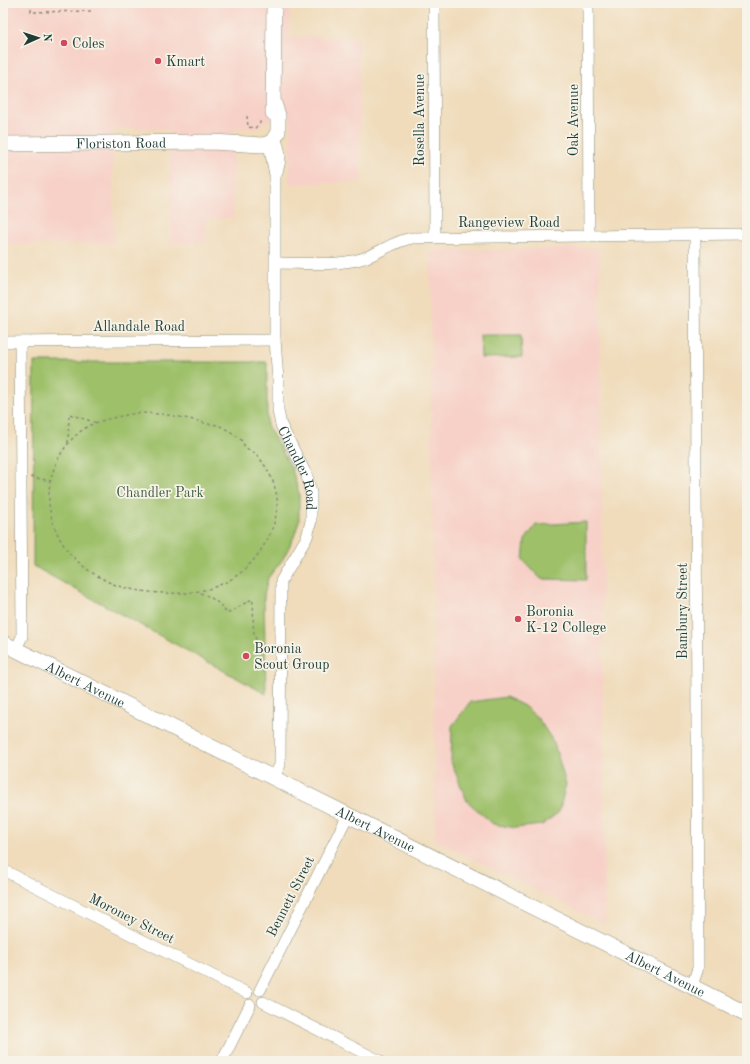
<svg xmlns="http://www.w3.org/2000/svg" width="750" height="1064" font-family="'Old Standard TT',serif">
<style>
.built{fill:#f7d1c7}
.green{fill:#9dc069;stroke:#5e7e4e}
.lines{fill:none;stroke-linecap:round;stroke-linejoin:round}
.street-casing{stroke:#888c78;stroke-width:12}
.secondary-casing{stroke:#888c78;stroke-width:16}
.path{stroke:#888c78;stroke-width:1.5;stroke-dasharray:3 3;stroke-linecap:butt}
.street{stroke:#fff;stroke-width:11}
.secondary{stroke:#fff;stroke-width:15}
.poi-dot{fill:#d1495b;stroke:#f7f3e8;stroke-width:1.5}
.labels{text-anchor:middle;stroke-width:3.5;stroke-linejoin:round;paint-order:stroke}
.poi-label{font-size:14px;fill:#1f3d34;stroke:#f7f3e8;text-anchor:start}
.street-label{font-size:14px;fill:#1f3d34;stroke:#f7f3e8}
.park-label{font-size:14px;fill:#3e5e41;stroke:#f7f3e8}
</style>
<rect width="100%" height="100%" fill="#f7f3e8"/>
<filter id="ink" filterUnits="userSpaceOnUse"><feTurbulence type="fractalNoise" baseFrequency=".025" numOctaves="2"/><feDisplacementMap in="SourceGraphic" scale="8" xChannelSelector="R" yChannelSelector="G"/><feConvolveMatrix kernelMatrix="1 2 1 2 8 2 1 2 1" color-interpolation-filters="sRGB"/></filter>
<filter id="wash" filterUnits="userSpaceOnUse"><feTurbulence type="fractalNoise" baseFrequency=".012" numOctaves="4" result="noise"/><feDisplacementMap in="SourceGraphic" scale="16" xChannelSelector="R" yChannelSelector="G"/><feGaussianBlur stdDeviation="0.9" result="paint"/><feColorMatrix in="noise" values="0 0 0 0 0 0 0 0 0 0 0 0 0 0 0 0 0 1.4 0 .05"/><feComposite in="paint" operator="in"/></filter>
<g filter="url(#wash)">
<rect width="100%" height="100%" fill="#f0dcbb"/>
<path class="built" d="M3,3H358V7L290,9L289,37L358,38L361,182L289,184L291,120L265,121L258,129L234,128L233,218L206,219V242L171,243L170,129L112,128L114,243L3,245Z
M600,248L601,397L605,924L435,840L430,251Z"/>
<path class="green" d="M480,335H521L522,357L481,358Z
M34,362H267V425L292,469L299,493V521L294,537L283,559L268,578L264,596L266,694L33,566Z
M586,522V580L541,579L523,560L525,540L536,525Z
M506,697L524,706L538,718L554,743L566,784L559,812L542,825L516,828L493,824L467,801L451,762L452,726L470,702Z"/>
</g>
<g filter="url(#ink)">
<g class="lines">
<defs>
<g id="street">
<path d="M434,3L435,237"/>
<path d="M588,3L589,236"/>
<path d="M275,138C281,152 282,160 276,174"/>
<path id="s1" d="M269,144L275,175V340L278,380V411L281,425L307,476L311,493V521L307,537L281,581L280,765L273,779"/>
<path d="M276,263C302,263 336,266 361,259C379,254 393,241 412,238L747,234"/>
<path d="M3,342L275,340"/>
<path d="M15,650L22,637L20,342"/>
<path d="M3,870L247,993"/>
<path d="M692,986L698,968L695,235"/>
<path d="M260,990L348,815"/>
<path d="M263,1002L380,1061"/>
<path d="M222,1061L250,1005"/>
</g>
<g id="secondary">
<path d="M273,113L274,3"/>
<path id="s2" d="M3,144L212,142L263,145L272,142L278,132V115L274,103"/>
<path id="s3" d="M3,643L747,1014"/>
</g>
</defs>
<use href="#street" class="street-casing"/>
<use href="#secondary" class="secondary-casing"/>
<path class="path" d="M31,3V12L94,11
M247,116L248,127L255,128L260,123V119
M137,413C163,413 184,417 208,424C211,425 214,424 217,425C224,427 238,436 242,441C243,443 244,445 245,447C248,450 253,451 256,454C264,463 272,476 275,488C280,504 276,521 269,536C247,580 211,596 163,593C143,592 120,589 103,579C72,563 52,537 49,502C47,474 62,442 87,427C101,419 122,416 137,413Z
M68,443L69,414L97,423
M31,477L51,481
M200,593C212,597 220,603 227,614L252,599C257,614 245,646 270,647"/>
<use href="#street" class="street"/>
<use href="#secondary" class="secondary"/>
</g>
</g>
<g class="poi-dot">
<circle cx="64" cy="43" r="4"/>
<circle cx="158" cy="61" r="4"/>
<circle cx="518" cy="619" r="4"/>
<circle cx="246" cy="656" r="4"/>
</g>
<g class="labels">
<g class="poi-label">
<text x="72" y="48">Coles</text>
<text x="166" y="66">Kmart</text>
<text x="526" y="616">Boronia<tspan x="526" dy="16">K-12 College</tspan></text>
<text x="254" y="653">Boronia<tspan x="254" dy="16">Scout Group</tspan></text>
</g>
<g class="street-label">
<text transform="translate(419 120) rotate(-90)" y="5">Rosella Avenue</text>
<text transform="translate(573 120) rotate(-90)" y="5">Oak Avenue</text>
<text dy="5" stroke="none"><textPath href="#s2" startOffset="118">Floriston Road</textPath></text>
<text x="509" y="227">Rangeview Road</text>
<text x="139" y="331">Allandale Road</text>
<text dy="5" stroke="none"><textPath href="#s1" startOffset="329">Chandler Road</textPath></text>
<text transform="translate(682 611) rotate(-90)" y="5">Bambury Street</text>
<text dy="5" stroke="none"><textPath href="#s3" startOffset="92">Albert Avenue</textPath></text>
<text dy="5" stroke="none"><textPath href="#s3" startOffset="416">Albert Avenue</textPath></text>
<text transform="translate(290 896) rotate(-63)" y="5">Bennett Street</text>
<text transform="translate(132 918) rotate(27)" y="5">Moroney Street</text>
<text dy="5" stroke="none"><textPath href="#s3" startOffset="740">Albert Avenue</textPath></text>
</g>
<g class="park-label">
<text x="160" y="497">Chandler Park</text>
</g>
</g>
<rect width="750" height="1064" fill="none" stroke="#f7f3e8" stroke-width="16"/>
<g transform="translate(38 38) rotate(87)" stroke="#f7f3e8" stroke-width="3" paint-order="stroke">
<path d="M0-3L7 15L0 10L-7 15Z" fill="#1f3d34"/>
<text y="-6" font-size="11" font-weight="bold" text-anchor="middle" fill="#1f3d34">N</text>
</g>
</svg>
